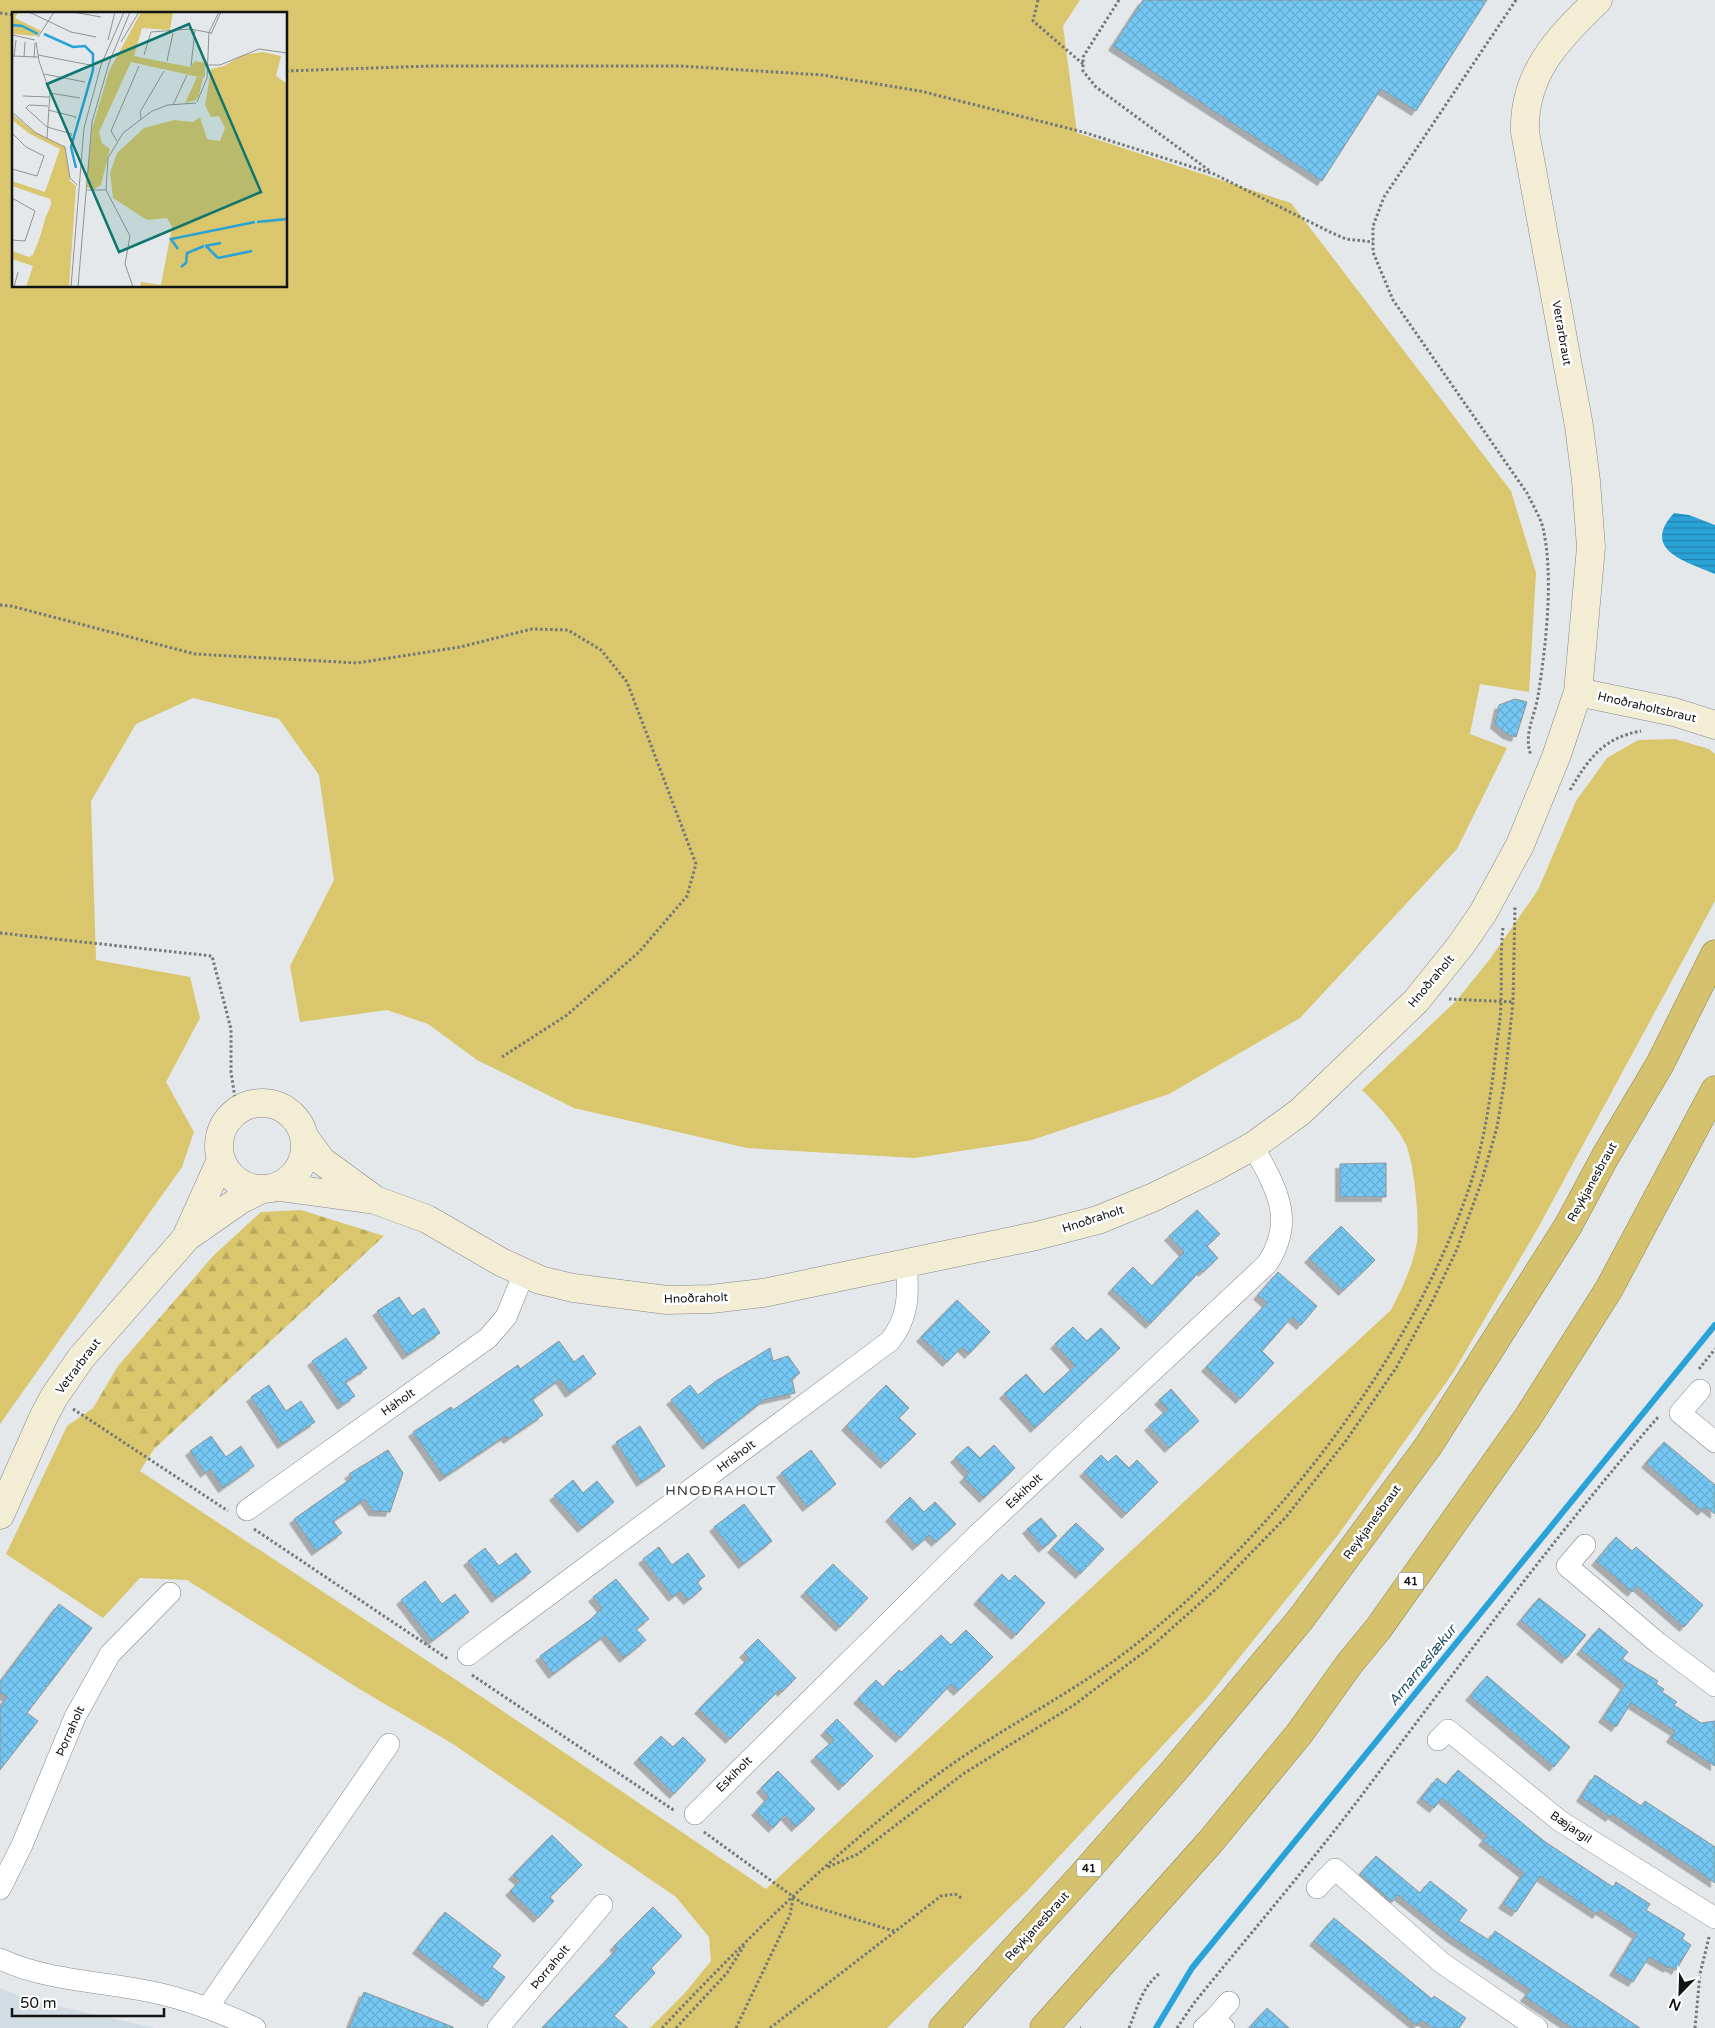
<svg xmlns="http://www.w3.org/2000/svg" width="1715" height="2028" font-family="'Varela Round',sans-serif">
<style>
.built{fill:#d1dce3}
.grass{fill:#d9c66d;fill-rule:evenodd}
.forest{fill:url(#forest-firs)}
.water{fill:url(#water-rules)}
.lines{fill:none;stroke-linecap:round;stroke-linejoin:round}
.stream{stroke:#29a2d7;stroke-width:6}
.building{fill:url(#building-cross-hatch);stroke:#909496;filter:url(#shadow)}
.street-casing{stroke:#85888a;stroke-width:22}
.secondary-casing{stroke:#85888a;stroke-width:29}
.highway-casing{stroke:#90854e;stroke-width:29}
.path{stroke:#747778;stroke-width:3;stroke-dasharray:2.5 2.5;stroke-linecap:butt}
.street{stroke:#fff;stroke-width:21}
.secondary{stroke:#f2edd4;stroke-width:28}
.highway{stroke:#d4c26e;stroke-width:28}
.labels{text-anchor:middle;stroke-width:5;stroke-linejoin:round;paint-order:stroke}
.shield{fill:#fff;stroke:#595a5a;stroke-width:1}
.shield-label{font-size:11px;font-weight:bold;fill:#121414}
.street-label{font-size:12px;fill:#121414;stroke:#fff}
.neighbourhood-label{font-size:14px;letter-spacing:1px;fill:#3d4042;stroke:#fff}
.water-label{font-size:14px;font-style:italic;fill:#214e66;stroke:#fff}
.inset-river{fill:none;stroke:#29a2d7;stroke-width:2.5}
.inset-road{fill:none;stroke:#909394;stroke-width:1}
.view{fill:#0f766e;fill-opacity:0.15;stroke:#0f766e;stroke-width:2.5}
.inset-edge{fill:none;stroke:#121414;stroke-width:2.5}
</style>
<defs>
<pattern id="forest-firs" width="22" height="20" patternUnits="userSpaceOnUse" patternTransform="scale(1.25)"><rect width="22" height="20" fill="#d9c66d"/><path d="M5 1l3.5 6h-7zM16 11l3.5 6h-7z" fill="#b9a95e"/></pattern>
<pattern id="water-rules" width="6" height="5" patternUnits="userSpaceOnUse" patternTransform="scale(1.25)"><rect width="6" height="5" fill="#29a2d7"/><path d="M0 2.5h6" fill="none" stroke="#2283ad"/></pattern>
<pattern id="building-cross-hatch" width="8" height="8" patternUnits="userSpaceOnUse" patternTransform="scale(1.25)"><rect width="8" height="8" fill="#75c8f4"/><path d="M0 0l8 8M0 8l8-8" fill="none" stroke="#64abd0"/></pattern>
<filter id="shadow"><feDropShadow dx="-4.5" dy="4.5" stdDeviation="0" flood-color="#0004"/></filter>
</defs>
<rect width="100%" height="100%" fill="#e4e8ea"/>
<path class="built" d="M0,1988L27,1999L155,2028H0Z"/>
<path class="grass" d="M0,0H1080L1063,26L1077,133L1291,203L1511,491L1536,573L1529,692L1480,684L1470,734L1507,748L1457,849L1300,1018L1169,1094L1032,1140L915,1158L747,1148L574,1108L477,1060L428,1024L387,1010L300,1022L290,966L334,880L319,775L279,719L193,698L136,724L91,801L96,960L190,977L200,1018L166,1082L194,1132L182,1167L0,1424ZM14,14H286V286H14Z
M1675,739L1709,749L1715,754V901L1538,1228L1453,1373L1338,1535L1207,1698L1027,1891L887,2028H650L684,1994L711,1961L709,1937L676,1897L453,1744L361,1690L187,1580L140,1578L103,1618L6,1554L67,1426L93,1408L154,1449L140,1471L488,1701L766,1889L1391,1310C1402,1288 1413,1266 1417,1242C1420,1221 1414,1166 1407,1147C1400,1129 1376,1103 1362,1090L1456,1001L1490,959L1538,890L1576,801L1607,758L1638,740Z"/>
<path class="forest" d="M301,1210L384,1236L154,1449L93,1408L118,1366L213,1256L261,1212Z"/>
<path class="water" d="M1674,513L1689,515L1715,525V574C1687,562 1640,550 1674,513Z"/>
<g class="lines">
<path class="stream" d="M1156,2028L1192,1968L1715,1325"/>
</g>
<path class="building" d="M1143,0H1487L1416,111L1381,89L1322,181L1113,46Z
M1515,699L1527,702L1516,737L1507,734L1495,724L1499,705Z
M1386,1163V1197H1340V1164Z
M1197,1210L1220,1234L1207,1246L1218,1258L1203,1272L1201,1270L1150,1324L1112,1289L1133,1267L1152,1286L1184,1252L1169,1236Z
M1341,1226L1375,1260L1343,1291L1309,1258Z
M1278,1272L1317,1306L1301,1325L1292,1317L1262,1351L1274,1363L1240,1399L1206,1367L1267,1303L1258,1295Z
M399,1297L412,1316L424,1308L440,1333L407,1355L377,1311Z
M957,1300L990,1332L969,1354L962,1347L947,1362L921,1337Z
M1073,1327L1087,1341L1101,1328L1120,1348L1035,1428L1004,1394L1026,1374L1044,1394L1075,1366L1055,1344Z
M346,1338L367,1368L345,1382L355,1396L342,1405L312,1361Z
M559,1341L574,1362L583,1355L596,1374L570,1393L560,1379L532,1399L543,1415L508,1439L505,1436L444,1477L413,1432L451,1407L453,1410L518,1365L520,1369Z
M770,1348L773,1361L788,1356L800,1373L792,1379L795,1393L764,1400L707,1445L671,1400L690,1385L698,1395L716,1381Z
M269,1385L286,1411L301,1401L315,1422L282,1444L251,1397Z
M886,1385L909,1408L899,1418L916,1434L885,1464L846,1426Z
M1171,1389L1199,1421L1169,1448L1149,1426L1168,1409L1159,1400Z
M640,1426L665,1466L641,1482L616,1442Z
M211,1436L226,1457L241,1446L254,1466L223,1488L210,1469L205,1473L190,1451Z
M1664,1442L1715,1485V1514L1706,1507L1702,1511L1646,1463Z
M994,1445L1015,1468L984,1498L964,1478L969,1473L955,1458L968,1446L980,1458Z
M388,1450L403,1473L390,1512L373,1511L365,1499L333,1521L342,1533L316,1551L294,1519L352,1478L349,1474Z
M811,1450L836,1484L807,1507L781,1473Z
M1101,1455L1108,1462L1116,1455L1129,1468L1137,1460L1158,1482L1126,1514L1084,1472Z
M573,1480L583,1493L597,1481L614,1502L582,1528L554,1496Z
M910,1497L924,1512L935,1502L956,1524L936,1542L929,1535L917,1546L890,1517Z
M744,1504L772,1541L743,1564L714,1527Z
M1041,1518L1057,1536L1043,1548L1027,1529Z
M1076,1523L1104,1549L1080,1574L1052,1548Z
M1616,1537L1632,1551L1636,1547L1703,1605L1684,1627L1637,1586L1632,1592L1596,1561Z
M659,1547L672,1565L688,1553L705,1576L697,1582L702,1589L688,1600L680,1591L673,1597L643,1559Z
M485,1548L499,1566L516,1553L531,1572L496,1598L468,1561Z
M833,1564L868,1598L840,1627L805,1592Z
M1002,1574L1009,1581L1015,1575L1045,1603L1016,1635L978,1600Z
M616,1579L649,1619L636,1629L646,1640L624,1658L605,1635L553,1674L540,1656L591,1619L602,1608L593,1597Z
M425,1581L442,1604L455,1594L469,1612L432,1641L401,1600Z
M1539,1598L1586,1635L1566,1659L1521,1620Z
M59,1604L92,1628L27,1713L38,1721L0,1770V1707L7,1697L0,1692V1682Z
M1599,1628L1628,1652L1622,1659L1658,1681L1656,1684L1664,1689L1662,1692L1677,1702L1674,1705L1701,1723L1715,1721V1766L1671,1738L1675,1731L1631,1703L1616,1727L1603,1718L1625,1685L1581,1650Z
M966,1630L993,1657L958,1691L951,1684L900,1738L858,1699L876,1680L883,1687L899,1670L902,1672L941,1635L951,1645Z
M758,1639L796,1678L782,1692L780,1689L730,1739L699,1709L749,1658L744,1653Z
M1487,1676L1570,1747L1554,1767L1470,1696Z
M837,1719L873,1756L843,1786L815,1757L834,1740L825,1731Z
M661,1736L673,1747L683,1737L706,1760L674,1794L638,1759Z
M1458,1770L1544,1841L1613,1887L1616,1882L1650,1904L1646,1910L1685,1934L1682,1939L1691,1945L1676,1970L1669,1966L1668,1968L1649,1957L1633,1982L1614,1971L1637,1934L1600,1910L1597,1914L1540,1876L1516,1912L1503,1904L1524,1873L1483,1841L1487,1836L1442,1798L1434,1808L1421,1798L1437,1778L1446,1785Z
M778,1771L815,1809L796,1827L785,1815L773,1828L756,1811L769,1797L761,1788Z
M1595,1775L1641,1806L1645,1801L1715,1847V1883L1612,1814L1610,1817L1581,1797Z
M552,1835L582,1865L550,1897L554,1901L538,1918L510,1891L520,1881L513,1875Z
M1376,1856L1420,1893L1430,1881L1467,1910L1459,1921L1489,1940L1495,1931L1640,2028H1572L1525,1997L1530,1990L1451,1937L1398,1895L1392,1902L1360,1874Z
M653,1907L682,1936L651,1968L655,1973L614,2016L628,2028H542L617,1949L614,1946Z
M445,1912L501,1955L492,1967L505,1977L487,2002L417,1949Z
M1334,1918L1432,1999L1434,1996L1466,2018L1459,2028H1433L1421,2020L1417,2026L1314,1941Z
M364,1992L453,2027V2028H349Z
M1267,2008L1289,2028H1249Z"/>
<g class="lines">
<defs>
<path id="street" d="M1700,1390L1680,1413L1715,1442
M247,1510L488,1338L506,1317L524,1273
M1585,1545L1567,1566L1658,1643L1715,1686
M468,1655L890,1341C909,1317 909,1293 906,1263
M1438,1740L1448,1730L1560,1821L1715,1918
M695,1814L974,1538L1267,1264C1297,1219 1275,1187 1253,1146
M1317,1888L1335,1869L1442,1963L1537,2028
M0,1889L22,1845L75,1717L110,1654L170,1593
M0,1959C49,1982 105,1981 157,1993C192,2001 223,2013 255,2028
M208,2007L389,1744
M1214,2019L1229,2002
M498,2028L602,1905
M1204,2028L1214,2019L1224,2028"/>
<path id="secondary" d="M1578,692L1674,712L1715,725
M219 1146a43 43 0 1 1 86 0a43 43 0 1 1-86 0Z
M305,1138L322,1161L374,1199
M279,1187L375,1200L427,1219L501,1262L540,1280L573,1288L667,1300L711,1299L763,1293L830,1279L1036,1236L1098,1220L1154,1197L1213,1168L1253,1146L1300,1112L1416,1001L1461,945L1483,913L1520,845L1556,757L1578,692L1591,547L1586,481L1579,426L1525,132C1523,74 1558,38 1598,0
M188,1233L221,1160
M0,1515L43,1418L54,1397L81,1358L187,1237L240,1200L260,1190"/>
<path id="highway" d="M943,2028L1079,1879L1173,1772L1300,1620L1429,1445L1568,1226L1605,1157L1660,1064L1715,954
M1044,2028L1211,1841L1299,1734L1350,1663L1378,1629L1528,1417L1609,1289L1715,1090"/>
</defs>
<use href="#street" class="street-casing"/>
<use href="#secondary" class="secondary-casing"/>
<use href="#highway" class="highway-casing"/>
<path class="path" d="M1038,0L1033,21L1083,64
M1119,0L1083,57V71L1096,87L1210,171
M1516,0L1384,197L1373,226V252L1393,300L1527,493C1532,504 1540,516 1543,528C1554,576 1546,646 1538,696C1535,715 1523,736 1531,755
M0,13L14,15
M286,71L430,66H680L822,75L920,91L1083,132L1214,174L1332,233L1346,239L1373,242
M0,605L11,606L195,654L357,663L460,647L532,629L568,630L601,650L627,682L696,864L687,896L639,952L567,1015L502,1057
M1570,790C1589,758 1603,738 1641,731
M0,933L212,956L231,1029V1072L237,1111
M1449,999L1513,1002
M1699,1369L1715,1349
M73,1409L228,1511
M254,1529L448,1659
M472,1675L675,1811
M704,1832L802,1903L894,1931
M828,1867L858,1854L963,1774L1074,1705L1152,1646L1217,1588L1286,1517L1345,1442L1396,1368L1432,1302L1457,1249L1482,1180L1497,1127L1505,1078L1513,1002L1515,907
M662,2028C745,1940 832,1854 929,1781C994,1731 1070,1696 1135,1645C1277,1532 1416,1353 1472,1179C1485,1138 1491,1094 1496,1051C1498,1034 1501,1017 1501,1000C1502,976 1500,952 1503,928
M676,2028L727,1973L745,1944
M736,2028L790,1915L793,1898
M770,2028L941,1896L955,1894L963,1899
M1080,2028H1081
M1129,2028C1137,2009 1142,1987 1159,1974
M1177,2028L1194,2003C1245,1940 1299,1877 1349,1812C1450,1679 1549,1542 1659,1416
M1695,2028L1700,1974L1709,1937"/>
<use href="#street" class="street"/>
<use href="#secondary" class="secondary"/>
<use href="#highway" class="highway"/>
</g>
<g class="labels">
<g class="shield">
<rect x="1398.5" y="1572.5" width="25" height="17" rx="4"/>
<rect x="1076.5" y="1859.5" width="25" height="17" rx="4"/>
</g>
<g class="shield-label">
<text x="1411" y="1585">41</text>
<text x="1089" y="1872">41</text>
</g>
<g class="street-label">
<text transform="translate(1562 333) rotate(80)" y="4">Vetrarbraut</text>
<text transform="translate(1647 707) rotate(13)" y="4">Hnoðraholtsbraut</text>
<text transform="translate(1431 981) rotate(-50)" y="4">Hnoðraholt</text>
<text transform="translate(1592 1182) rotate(-61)" y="4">Reykjanesbraut</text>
<text transform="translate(1093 1219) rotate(-18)" y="4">Hnoðraholt</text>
<text transform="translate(696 1298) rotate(-2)" y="4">Hnoðraholt</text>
<text transform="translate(78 1366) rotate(-53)" y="4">Vetrarbraut</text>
<text transform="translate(398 1402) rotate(-35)" y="4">Háholt</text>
<text transform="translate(736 1456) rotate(-37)" y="4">Hrísholt</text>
<text transform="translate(1024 1491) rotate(-43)" y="4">Eskiholt</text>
<text transform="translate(1372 1522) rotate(-54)" y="4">Reykjanesbraut</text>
<text transform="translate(70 1731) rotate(-66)" y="4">Þorraholt</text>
<text transform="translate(734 1774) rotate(-45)" y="4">Eskiholt</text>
<text transform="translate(1571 1827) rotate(34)" y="4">Bæjargil</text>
<text transform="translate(1037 1926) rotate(-48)" y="4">Reykjanesbraut</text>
<text transform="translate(550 1967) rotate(-50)" y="4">Þorraholt</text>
</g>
<g class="neighbourhood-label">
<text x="721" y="1495">HNOÐRAHOLT</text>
</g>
<g class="water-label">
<text transform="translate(1422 1665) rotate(-51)" y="5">Arnarneslækur</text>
</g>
</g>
<g transform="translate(12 12)">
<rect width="275" height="275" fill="#e4e8ea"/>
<path d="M0,0H6L3,6L29,19L25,24L0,22ZM129,0H161L158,18L130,16L122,44L178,55L183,49L193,51V64L191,66L119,50L87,120L90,131L98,137L89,173L81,178L74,175L80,117L97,59ZM251,40L269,44L264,64L275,72V275H128L129,270L149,273L160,215L155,206L135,208L101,186L98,161L105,141L132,116L162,108L181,110L188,105L195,127L208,129L213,116L207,104L199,105L193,93L199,57L212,54L231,43ZM0,102L21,119L53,135L58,169L64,174L57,275H14L21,254L0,247V239L17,245L21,243L40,194L38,187L0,174V169L33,180L48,137L18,122L0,108Z" fill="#d9c66d"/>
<path d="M185,65L191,66L187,83L184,88L173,91ZM41,188L42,195L21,252L33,207ZM37,253V263L34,257L27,260L38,266V270L30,265V273L20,275L27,256Z" fill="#d9c66d"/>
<path class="inset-river" d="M0,13L10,14L26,22M32,22L61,35L73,34L81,42V58L59,135L64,156M245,210L275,207M193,234L209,231M194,234L206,246M166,237L159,227L243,210M206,246L240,239M169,255L174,251L175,241L192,234"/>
<path class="inset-road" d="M17,0L59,20L84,25M61,0L89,5M199,22L209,0M0,23L23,28M26,25L42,0M96,28L103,0M24,30L27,49L38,81L35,126M109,30L127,0M26,43L78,53M132,43L139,20L179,17L199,21M0,44L26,45M2,45L4,28M12,45L13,30M22,46L23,31M155,49L161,21M195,53H208L247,37L275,41M179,54L183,18M32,62L73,70M0,63V97M38,81L68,86M11,84L37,85M185,90L195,66L197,20L207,0M161,93L175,63M36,94L17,93L14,96L35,115L60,122L59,124M36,98L64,105L63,107M0,100L24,121L53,135L58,166L65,173M129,107L128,100L152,59M0,121L14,135L32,144L25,164L0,157M105,129L99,119L127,54M75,178H94M0,186L23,199L13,229L0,228M2,275L6,260M59,275L72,116L89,53L112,0M66,275L80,110L97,51L118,0M121,275L113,252L118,224L94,178L96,146L111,121L140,99L156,93L184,91"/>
<path class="view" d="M177,12L249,180L107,240L35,72Z"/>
<rect width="275" height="275" class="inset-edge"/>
</g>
<g transform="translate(1680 1993) rotate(203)" stroke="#ffffff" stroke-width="4" paint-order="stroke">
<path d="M0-4L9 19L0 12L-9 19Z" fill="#121414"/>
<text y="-8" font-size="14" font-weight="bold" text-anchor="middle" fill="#121414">N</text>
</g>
<path d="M12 2008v8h152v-8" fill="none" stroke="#121414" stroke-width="2.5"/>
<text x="20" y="2008" font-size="15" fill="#121414" stroke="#ffffff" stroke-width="4" paint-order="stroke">50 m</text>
</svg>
